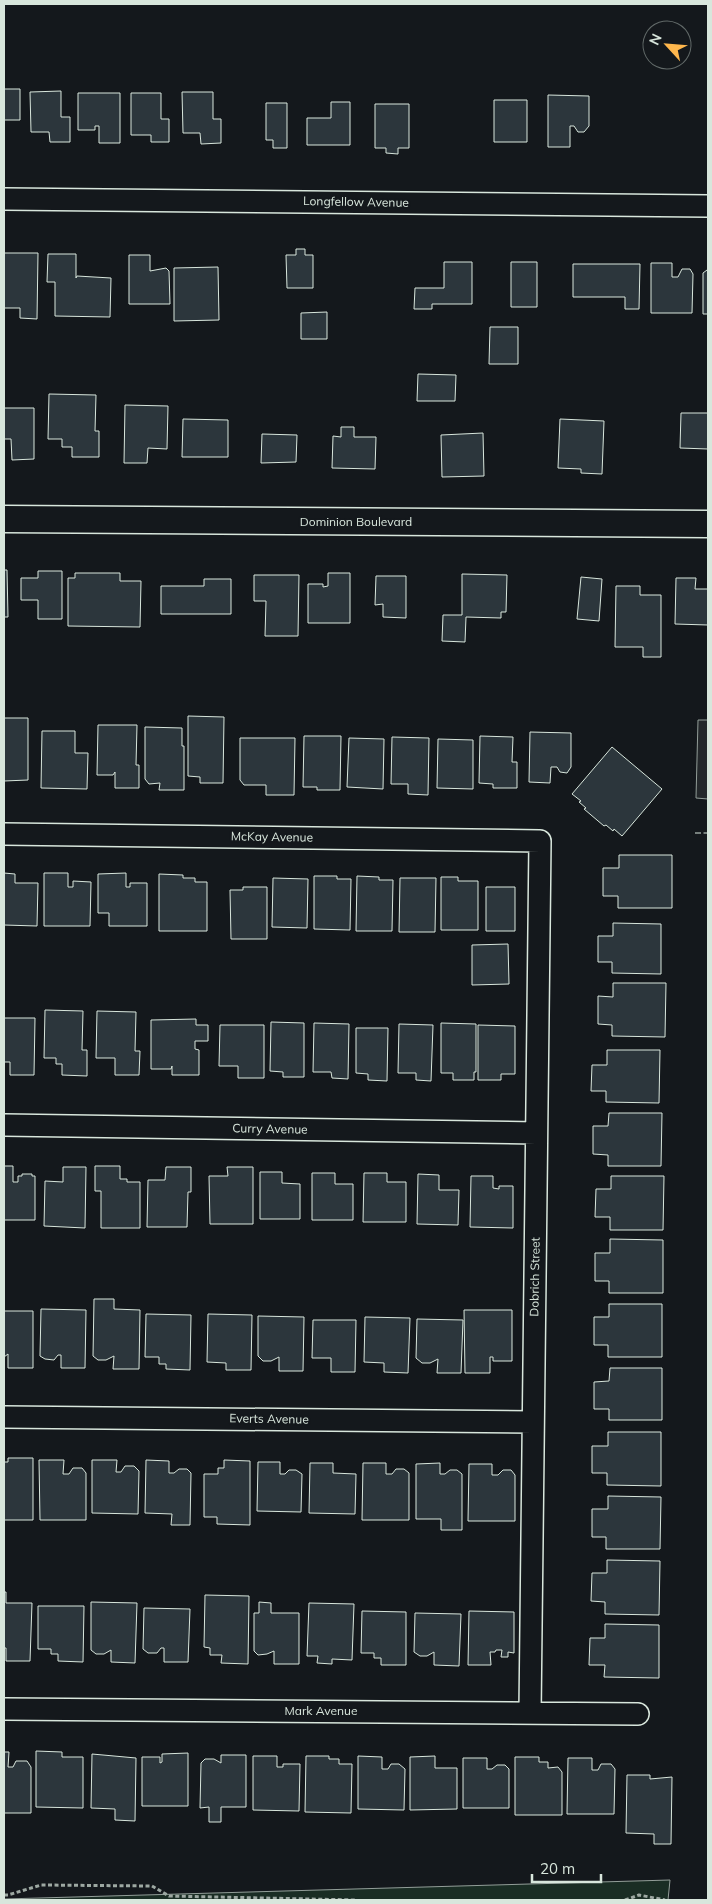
<svg xmlns="http://www.w3.org/2000/svg" width="712" height="1904" font-family="Mulish,sans-serif">
<style>
.green{fill:#1a2d24;stroke:#939e99}
.parking{fill:#24282b;stroke:#939e99}
.building{fill:#2c363c;stroke:#d8e6dc}
.lines{fill:none;stroke-linecap:round;stroke-linejoin:round}
.minor-casing{stroke:#d8e6dc;stroke-width:24}
.tertiary-casing{stroke:#d8e6dc;stroke-width:29}
.path{stroke:#9da8a2;stroke-width:3;stroke-dasharray:4 2.5;stroke-linecap:butt}
.minor{stroke:#14181c;stroke-width:21}
.tertiary{stroke:#14181c;stroke-width:26}
.fence{stroke:#d8e6dc;stroke-width:1;stroke-dasharray:6 2.5;stroke-linecap:butt}
.labels{text-anchor:middle;stroke-width:4;stroke-linejoin:round;paint-order:stroke}
.street-label{font-size:12px;fill:#d8e6dc;stroke:#14181c}
</style>
<rect width="100%" height="100%" fill="#14181c"/>
<path class="green" d="M670,1880L668,1900H4V1899Z"/>
<path class="parking" d="M698,720H708V799L696,798Z"/>
<path class="building" d="M4,89H20V120H4Z
M61,91V117H70V142H50L49,132H31L30,92Z
M182,92H213V119H221V143L201,144L200,133H183Z
M78,93H120V143H99V126H95V130H78Z
M131,93H161V119H169V142H151V135H131Z
M548,95L589,96V126L584,132H578L574,126H570V147H548Z
M494,100H527V142H494Z
M331,102H350V145H307V118H331Z
M266,103H287V148H273V140H266Z
M375,104H409V148H398V154L386,153V148H375Z
M296,249H305V255H313V288H287L286,255H296Z
M4,253H38L37,319L20,318V308H4Z
M48,254H76V278L77,276L111,278L110,317L55,316V282H47Z
M129,255H150V271L166,268L169,271L170,304H129Z
M444,262H472V304H432V309H414L415,288H444Z
M511,262H537V307H511Z
M651,263H672V277H678L682,269H690L693,274L692,313H651Z
M573,264H640L639,309H625V297H573Z
M218,267L219,320L174,321V268Z
M707,270H708V314H703V273Z
M327,312V339H301V313Z
M490,327H518V364H489Z
M418,374L456,375L455,401H417Z
M49,394L96,395L95,431H99V457H72V447H62V439H48Z
M125,405L168,406L167,449L148,448L147,463H124Z
M4,408H34V459L12,460L11,439H4Z
M681,413H708V449L680,448Z
M183,419L228,420V457H182Z
M560,419L604,421L602,474L581,473V469L558,468Z
M341,427H354V437H376L375,469L332,468L333,436L341,437Z
M483,433L484,476L442,477L441,435Z
M262,434L297,435L296,462L261,463Z
M4,570H7L8,617H4Z
M38,571H62V619H38V600H21V578H38Z
M75,573H120V581H141L140,627L68,626V578H75Z
M328,573H350V623H308V584H323V587L328,586Z
M462,574L507,575L506,612H501V618L466,617L465,642L442,641L443,615H462Z
M254,575H299L298,636H265L266,601H254Z
M376,576H406V618L383,617V604L375,605Z
M581,577L602,579L599,621L577,619Z
M676,578H696L695,589H708V625L675,624Z
M204,579H231V614H161V586H204Z
M616,586H640V595H661V657H643V647H615Z
M188,716L224,717L223,783H200V777L188,776Z
M4,718H28V780L4,781Z
M98,725H137L136,765H139V788H115V772L113,775H97Z
M145,727L182,728V746H184V790H159L160,783L149,784L145,779Z
M42,731H75V753H88L87,789L41,788Z
M530,732L571,733V767L567,773L560,772L557,767H551L550,783L529,782Z
M304,736H341L340,790H317V787H303Z
M480,736L513,737L512,762H517V788H493V784L479,783Z
M392,737L429,738L428,795L408,794V784H391Z
M240,738H295L294,795H266V785H244L240,780Z
M349,738L384,739L383,789L347,787Z
M438,739L473,740V789L437,788Z
M612,747L662,789L622,836L614,829L613,831L606,825L604,826L584,809L586,808L579,802L581,801L572,794Z
M619,855H672V908H618V896H603V868H619Z
M4,873L15,874V883H38L37,926L4,925Z
M44,873H68V887H73V881L91,882L90,926H44Z
M126,873V887H130V883H147V926H109V913H98V874Z
M159,874L183,875V878H195V882H207V931H159Z
M314,876H337V879H351L350,930L314,929Z
M357,876L379,877V880H393L392,931H356Z
M441,877H458V881H478V930H441Z
M273,878L308,879L307,928L272,927Z
M400,878H436L435,932H399Z
M243,887H267V939H231L230,890H243Z
M486,887H515V931H486Z
M613,923L661,924V974L612,973V962H598V936H613Z
M508,944L509,984L472,985V945Z
M613,983H666L665,1037L612,1036V1025L598,1024V996L613,997Z
M45,1010L83,1011L82,1050H87V1076L62,1075V1064H56V1058H44Z
M97,1011L136,1012L135,1051H140L139,1075H115V1058H96Z
M4,1018H35L34,1075H10V1062H4Z
M196,1019V1025H208V1041H195V1049L199,1050V1075H172V1066L171,1069H151V1020Z
M271,1022L304,1023V1077H283V1072L270,1071Z
M314,1023L349,1024L348,1079L332,1078L331,1072H313Z
M441,1023L476,1024V1072H474V1080H453V1073H441Z
M399,1024L433,1025L431,1081L416,1080V1073H398Z
M220,1025H264V1078H238V1066H219Z
M478,1025L515,1026V1074H501V1080H478Z
M356,1028H388L387,1081L368,1080V1074L356,1073Z
M607,1050H660L659,1103L606,1102V1091H591L592,1065H607Z
M609,1113H662L661,1166H608V1155L593,1154V1126H608Z
M4,1166H13V1182H18V1176H22V1174H32V1176H35V1220H4Z
M95,1166H120V1179H127V1182H140V1228H101V1191H95Z
M63,1167H86L85,1228L44,1226L45,1181L63,1182Z
M166,1167H191V1192H188L187,1227H147L148,1180H165Z
M227,1167H253V1224H210L209,1176H228Z
M260,1172H282V1183L300,1184V1219H260Z
M312,1173H335V1184H353V1220H312Z
M364,1173H387V1182H406V1222H363Z
M418,1174L439,1175V1190H459L458,1225L417,1224Z
M471,1176H493V1188L499,1189V1186H513V1228L470,1227Z
M611,1176H664L663,1230H610V1217H595L596,1189H611Z
M610,1239L663,1240V1293H609V1281H595V1253H610Z
M94,1299H114V1309L140,1310L139,1369H113L114,1356L106,1360H98L93,1356Z
M609,1304H662V1357H608V1345H594V1317H609Z
M41,1309L86,1310L85,1368H61V1355H58L54,1360L45,1359L40,1356Z
M464,1310H512V1361H493V1357H490V1373H465Z
M4,1311H33V1368H8V1354L4,1357Z
M146,1314L191,1315L190,1370L166,1369V1364H159V1357H145Z
M208,1314L252,1315L251,1370H226V1363L207,1362Z
M258,1316L304,1317L303,1371H279V1357L271,1361H263L258,1356Z
M365,1317L410,1318L408,1373L384,1372V1363L364,1362Z
M417,1319L463,1320L461,1373H437L438,1359L430,1363H422L416,1358Z
M313,1320H356L355,1372H331V1358H312Z
M610,1368H662V1420H609V1409H594V1382L609,1381Z
M608,1432H661V1486L607,1485V1473H592V1446H608Z
M8,1458H33V1520H4V1462H8Z
M39,1460H64L63,1474H69L73,1468H82L86,1473V1520H40Z
M92,1460H117L116,1472H121L125,1466H134L139,1471L138,1514L92,1513Z
M146,1460L169,1461V1473H174L179,1469H187L191,1473L190,1525H171L172,1514L145,1513Z
M224,1460L250,1461V1525L217,1524V1517H204V1474H218V1468H224Z
M258,1462H280V1474H285L289,1470H296L302,1474L301,1512L257,1511Z
M310,1463H333V1473L356,1474L355,1514L309,1513Z
M363,1463H386V1474H392L396,1469H404L409,1473V1520H362Z
M440,1463V1474H445L450,1470H457L462,1474V1530H441V1519H416V1464Z
M469,1464H492V1475H498L503,1470H511L515,1475V1521H468Z
M608,1496L661,1497L660,1549H606V1537H592V1509H608Z
M607,1560L660,1561L659,1615L605,1614V1602L591,1601L592,1573H607Z
M4,1592H6V1603H32L30,1661H6V1648H4Z
M205,1595L249,1596L248,1664L221,1663L222,1655H210V1648L204,1647Z
M91,1602L137,1603L135,1663L111,1662V1650L104,1654H96L91,1650Z
M259,1602L271,1603V1613H299V1664H274V1651L267,1654L258,1655L254,1651V1613H259Z
M309,1603L354,1604L352,1660L332,1659V1664L317,1663L318,1656H307Z
M38,1606H84L83,1662L58,1661V1654H51V1649H38Z
M144,1608L190,1609L188,1662H164V1648H161L157,1653H148L143,1649Z
M362,1611L406,1612V1665H381V1658H374V1653H361Z
M469,1611L514,1612V1653L508,1652V1657H501L502,1650H496L495,1652H490L491,1665H468Z
M415,1613L461,1614L459,1666L434,1665V1652L427,1656H420L414,1652Z
M605,1624L659,1625V1678L604,1677L605,1665H589L590,1638H605Z
M36,1751L62,1752V1757H83V1808L36,1807Z
M4,1752H9L8,1767H13L16,1761H27L31,1767V1813H4Z
M188,1753V1806H142V1757H160V1763L162,1762V1754Z
M92,1754L136,1758L135,1821L115,1820V1809L91,1808Z
M221,1755H246V1807H221V1822H209V1807L200,1808L201,1763L205,1759H214L221,1763Z
M253,1756H277V1767H283V1764H300L299,1811L253,1810Z
M306,1756H329V1759H339V1764H352L351,1813L305,1812Z
M358,1756L382,1757V1769H388L391,1764H399L405,1769L404,1810L358,1809Z
M435,1756V1768H457V1809L410,1810V1757Z
M515,1757H539V1762H548V1768L558,1767L562,1772V1815H515Z
M463,1758H487V1769H492L497,1765H505L509,1769V1808H463Z
M568,1758H592V1770H598L601,1764H611L615,1769L614,1814H567Z
M627,1775H650V1779L672,1777L671,1844H654V1834L626,1833Z"/>
<g class="lines">
<defs>
<path id="minor" d="M4,199L708,206
M4,834L540,841L530,1713
M4,1125L536,1133
M4,1417L533,1422
M4,1709L638,1714"/>
<path id="tertiary" d="M4,519L708,524"/>
</defs>
<use href="#minor" class="minor-casing"/>
<use href="#tertiary" class="tertiary-casing"/>
<path class="path" d="M4,1895H8L41,1885L152,1886L169,1896L356,1900
M625,1900L639,1895L665,1900"/>
<use href="#minor" class="minor"/>
<use href="#tertiary" class="tertiary"/>
<path class="fence" d="M695,833H708"/>
</g>
<g class="labels">
<g class="street-label">
<text transform="translate(356 202) rotate(1)" y="4">Longfellow Avenue</text>
<text x="356" y="526">Dominion Boulevard</text>
<text transform="translate(272 837) rotate(1)" y="4">McKay Avenue</text>
<text transform="translate(270 1129) rotate(1)" y="4">Curry Avenue</text>
<text transform="translate(535 1277) rotate(-89)" y="4">Dobrich Street</text>
<text transform="translate(269 1419) rotate(1)" y="4">Everts Avenue</text>
<text x="321" y="1715">Mark Avenue</text>
</g>
</g>
<rect width="712" height="1904" fill="none" stroke="#d8e6dc" stroke-width="10"/>
<g transform="translate(667 45) rotate(296)"><circle r="24" fill="#14181c" stroke="#626a69"/>
<path d="M0-4L9 19L0 12L-9 19Z" fill="#ffb74d"/>
<text y="-8" font-size="14" font-weight="bold" text-anchor="middle" fill="#d8e6dc">N</text>
</g>
<path d="M532 1874v8h69v-8" fill="none" stroke="#d8e6dc" stroke-width="2.5"/>
<text x="540" y="1874" font-size="15" fill="#d8e6dc" stroke="#14181c" stroke-width="4" paint-order="stroke">20 m</text>
</svg>
